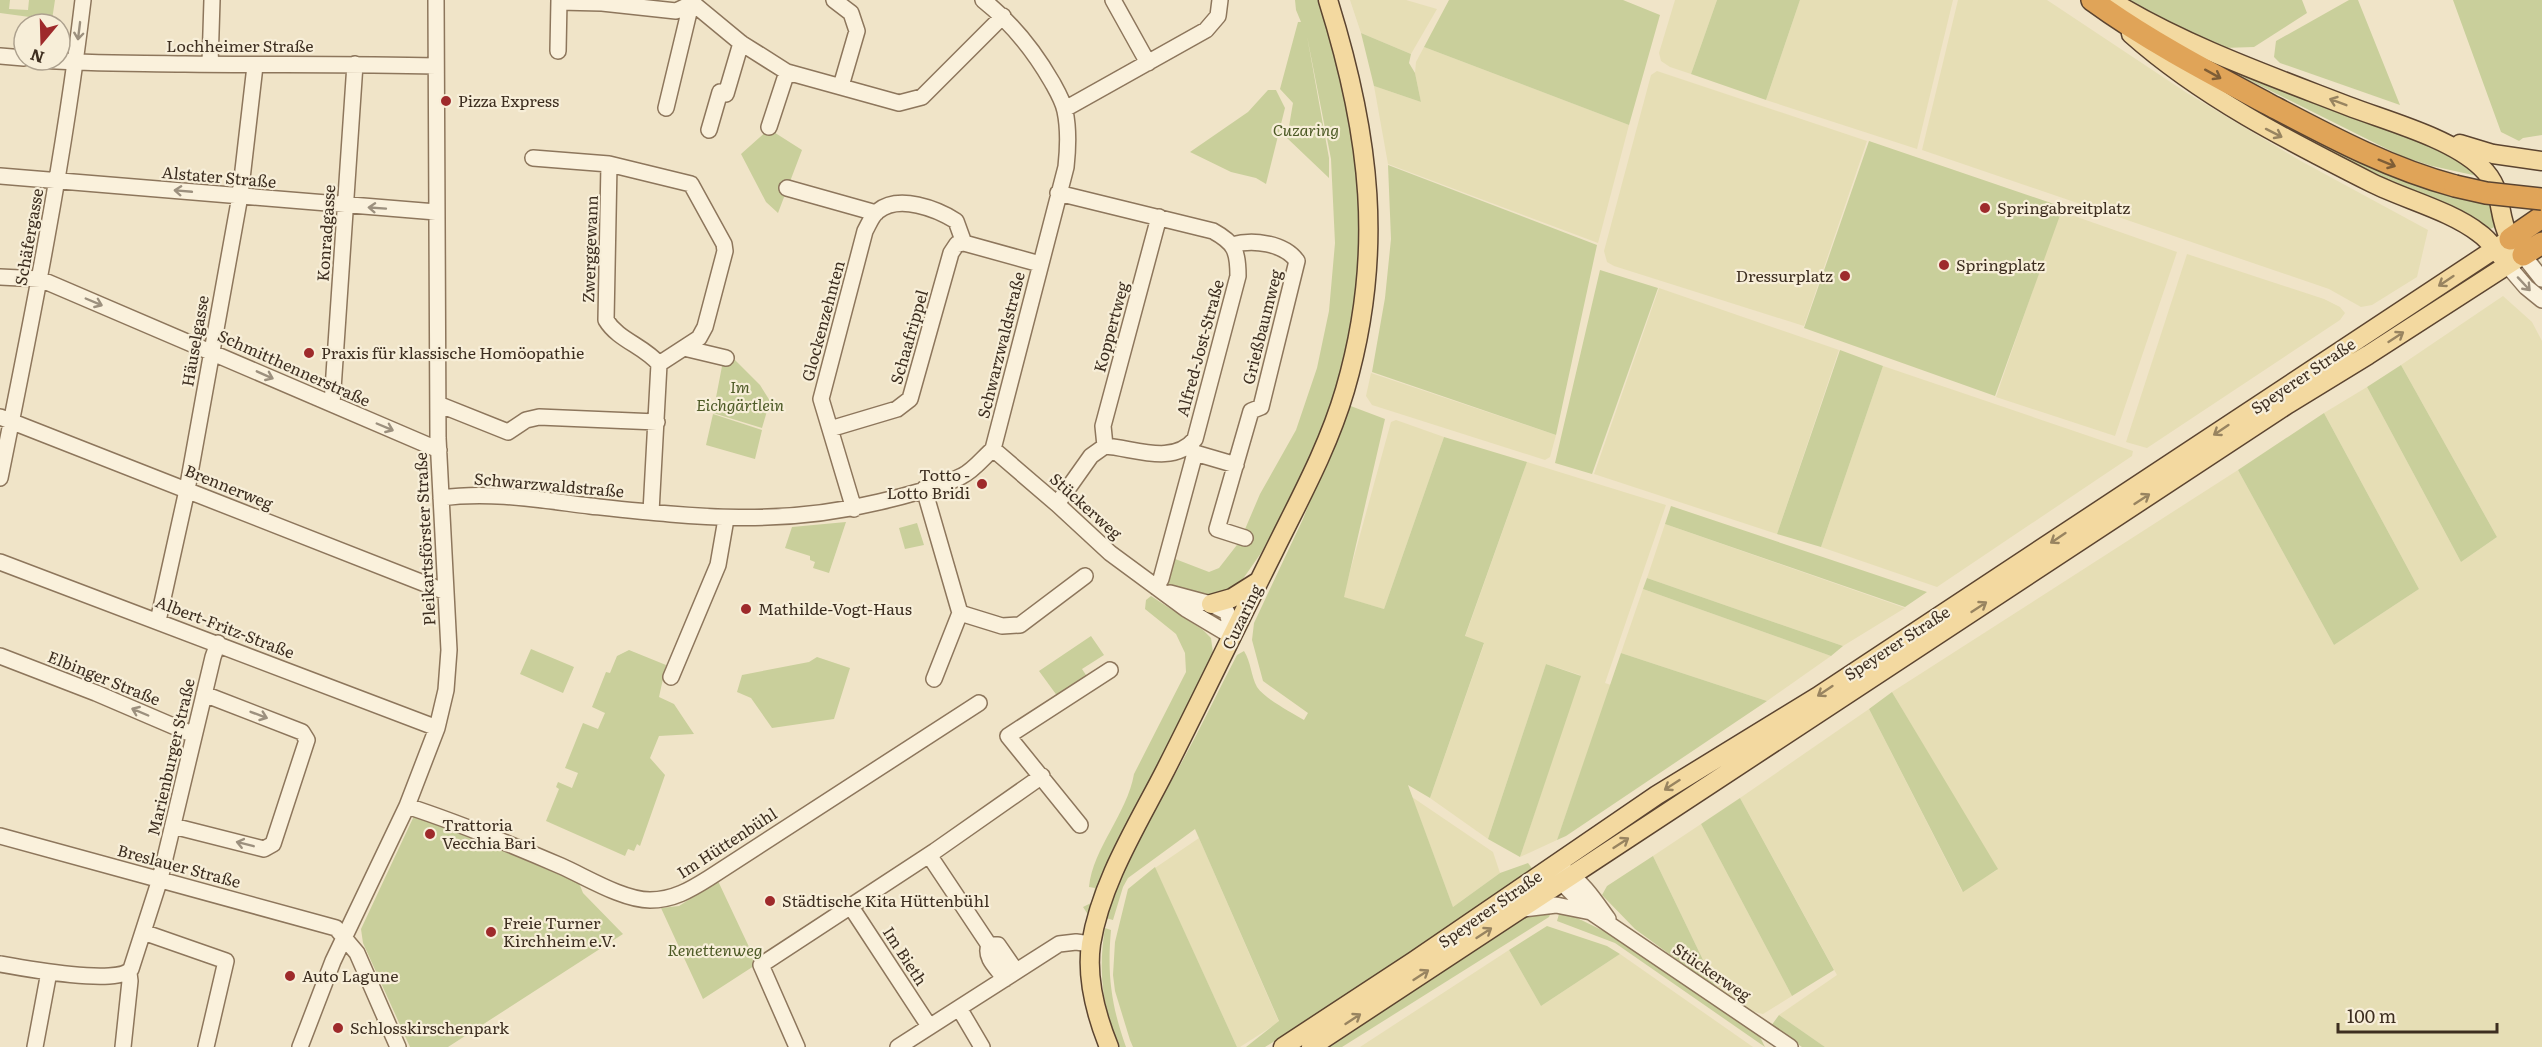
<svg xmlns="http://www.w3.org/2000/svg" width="2542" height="1047" font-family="Literata,serif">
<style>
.farmland{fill:#e6deb5}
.green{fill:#c9cf9b}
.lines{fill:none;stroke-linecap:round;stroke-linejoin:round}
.minor-casing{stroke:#8d765c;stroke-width:18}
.major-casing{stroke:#5b4430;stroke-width:21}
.highway-casing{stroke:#5b4430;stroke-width:24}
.minor{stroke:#faf1dc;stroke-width:15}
.major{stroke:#f3d9a0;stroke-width:18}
.highway{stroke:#e0a458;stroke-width:21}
.highway-bridge-casing{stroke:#5b4430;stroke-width:24;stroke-linecap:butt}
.highway-bridge{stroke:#e0a458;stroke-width:21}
.oneway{stroke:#9c907e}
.oneway2{stroke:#7e5d36}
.oneway3{stroke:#988460}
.poi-dot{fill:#9e2a2b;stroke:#f7eed8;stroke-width:2}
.labels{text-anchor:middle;stroke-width:4.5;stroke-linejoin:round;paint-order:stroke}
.street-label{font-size:16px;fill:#3d2e20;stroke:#f7eed8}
.poi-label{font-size:16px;fill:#3d2e20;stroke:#f7eed8;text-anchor:start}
.park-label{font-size:16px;font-style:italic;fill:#4d5a26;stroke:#f7eed8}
</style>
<rect width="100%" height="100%" fill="#f0e4c8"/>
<path class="farmland" d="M1350,0H1406L1437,9L1411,54L1361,33Z
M1675,0H1717L1691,74L1670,67L1661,61L1659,53Z
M1800,0H1953L1917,149L1766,100Z
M1958,0H2047L2187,93L2299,160L2428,230L2417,277L2372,305L2361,307L2329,289L1922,150Z
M1424,47L1629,125L1598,243L1388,164L1374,86L1421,102L1415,73L1416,62Z
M1657,71L1867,141L1804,326L1614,266L1607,262L1604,251L1651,75Z
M2060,211L2177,252L2115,436L1996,397Z
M2187,254L2324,299L2340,307L2345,313L2340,320L2147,448L2126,442Z
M1659,288L1839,350L1777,534L1594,474Z
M2503,296L2532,322L2542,341V1047H1825L1779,1015L1837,975L1740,798L1869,709L1962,891L1997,870L1892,692L2238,470L2334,645L2419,589L2324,413L2367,387L2461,562L2497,537L2401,365Z
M1883,366L2133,451L2132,456L1937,587L1821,547Z
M1371,373L1556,435L1550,457L1545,460L1372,405L1366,396Z
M1396,420L1444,437L1384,609L1343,597L1391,422Z
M1527,462L1666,505L1605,683L1611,685L1557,840L1520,857L1580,675L1546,664L1488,839L1430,798L1484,644L1465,637Z
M1665,524L1905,608L1843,646L1647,578Z
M1643,589L1831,656L1767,701L1621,653Z
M1412,797L1493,852L1500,873L1453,907Z
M1701,824L1792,996L1763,1014L1750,1011L1717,989L1653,856Z
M1199,838L1279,1022L1240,1047H1237L1155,868Z
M1509,950L1541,1006L1620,954L1753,1047H1360Z"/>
<path class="green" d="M0,0H10L9,9L28,10L29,0H55L52,20L0,13Z
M1295,0H1320L1338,48L1364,213L1355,323L1332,407L1311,463L1261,553L1238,586L1229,592L1203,597L1160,586L1170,557L1209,572L1219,568L1240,541L1260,494L1296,430L1317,368L1329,311L1335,243L1331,159L1307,36L1329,158V178L1287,138L1293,103L1280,89L1298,22H1301L1296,10Z
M1449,0H1623L1660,15L1629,125L1424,47Z
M1717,0H1800L1766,100L1691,74Z
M2121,0H2302L2307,13L2254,47L2223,48Z
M2349,0H2358L2400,105L2280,63L2274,57L2276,41Z
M2453,0H2542V135L2523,138L2519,141L2501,132Z
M1361,33L1411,54L1409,63L1415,73L1421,102L1374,86Z
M2185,48L2453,155L2482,177L2432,166L2401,156Z
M2179,61L2495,202L2499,225L2488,230L2426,201L2255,115Z
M1268,90H1276L1285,108L1266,184L1256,178L1231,172L1190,152L1248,112Z
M769,129L802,150L778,213L766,202L741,154Z
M1869,141L2063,207L1995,396L1804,328Z
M1388,165L1597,245L1556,435L1372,372L1385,298L1391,239Z
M1600,270L1658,288L1592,474L1555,463Z
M1840,350L1883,366L1821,547L1777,534Z
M735,360L760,385L770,401L762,428L713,413L723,361Z
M2401,365L2497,537L2461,562L2367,387Z
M1348,405L1385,419L1344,597L1384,609L1444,437L1527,462L1465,636L1484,643L1430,798L1408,785L1453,907L1500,873L1528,863L1534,871L1343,999L1265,1047H1246L1279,1021L1195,829L1128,878L1123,887L1113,920L1106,918C1122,864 1151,818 1178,769C1199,732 1217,693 1237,655L1244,651C1251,662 1251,676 1257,687C1265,699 1291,712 1304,720L1308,713L1263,681L1252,640L1254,623L1303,519Z
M2324,413L2419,589L2334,645L2238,470Z
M713,414L762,430L755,459L706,445Z
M1671,506L1927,592L1905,607L1665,524Z
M846,522L829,573L813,568L815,562L810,560V556L785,548L792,527Z
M917,523L924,545L905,549L899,528Z
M1647,578L1843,646L1831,656L1643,589Z
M1151,596L1203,630L1211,638L1213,653L1089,916L1083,907L1091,903L1095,888L1089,887C1093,848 1127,814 1134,774L1186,672L1185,653L1176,634L1145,609L1146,600Z
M1091,636L1104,655L1082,669L1088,678L1058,697L1039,671Z
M531,649L574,667L563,693L520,674Z
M629,650L666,665L659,697L674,704L694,734L659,736L650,758L665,775L640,846L637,844L634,851L628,849L625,856L546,821L559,789L556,787L558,782L572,788L578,773L565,768L583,723L598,729L605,713L592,707L606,672L610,673L617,656Z
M1621,653L1767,701L1566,836L1557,840Z
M817,657L850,668L834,719L772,728L751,698L737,692L742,675L809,662Z
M1546,664L1581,676L1520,857L1488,839Z
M1892,692L1998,869L1963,892L1869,709Z
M1740,798L1834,970L1792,996L1701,824Z
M414,816H420L579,883L583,893L623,934L448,1047H410L363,943L361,929Z
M1653,856L1717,989L1635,929L1602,895L1607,886Z
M1155,867L1237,1047H1133L1130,1040L1115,991L1113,975L1115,942L1128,889Z
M718,881L757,964L703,999L661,908L679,906Z
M1552,910L1549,917L1342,1047H1321L1530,914Z
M1559,914L1571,915L1618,938L1759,1035L1765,1047L1615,943L1557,921Z
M1547,926L1607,946L1620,954L1541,1006L1509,950Z
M1105,928L1111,930C1107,974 1111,1005 1126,1047H1119C1102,1008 1098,970 1105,928Z
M1779,1015L1825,1047H1802L1771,1026Z"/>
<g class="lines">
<defs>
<path id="minor" d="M689,0L741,43L787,72L899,103L922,97L1003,16
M834,0L851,13L857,31L841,86
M1113,0L1148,63
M559,2L602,3L676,11L691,4L666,108
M558,51L559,0
M0,56L24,58
M43,60C90,64 138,63 185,64C269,65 353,64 436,66
M210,64L212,0
M1065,109L1206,30L1218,16L1220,0
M769,127L787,72
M709,130L720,92L726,94L741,43
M533,158L609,164L606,320C618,340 644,346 659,364L651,512
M609,164L691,184L724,244L725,251L705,327L699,338L659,364
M0,176L436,212
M787,188L876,213
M1232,245C1253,239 1284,243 1297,261L1261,407L1251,411L1217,529L1245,538
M2523,255L2542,279
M2508,266L2526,287L2542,300
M0,277L40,279L439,450
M684,348L726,358
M332,404L355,64
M438,404L508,432L526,420L539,417L657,422
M0,417L446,592
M830,429L897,409L910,399L951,253L957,244L964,243
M1105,446L1103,426L1159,217
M1190,447L1195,453L1236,465
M993,449L1057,504L1110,553L1186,609L1233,637
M0,478C32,319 64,161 83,0
M924,489L960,613L1002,626L1020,625L1085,576
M441,498C490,491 541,500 590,506C693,517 777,527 879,502C901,497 943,486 962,476C973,471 983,458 993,449L1066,167C1068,149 1069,130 1065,111C1063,101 1057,91 1052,82C1033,49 1012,23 983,0
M1057,504L1091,456L1105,446C1134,448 1173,466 1195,439L1238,276C1238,251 1235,243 1213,231L1058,193
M854,509L821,399L865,231C869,224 872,215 878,211C899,194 937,209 956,221L964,243L1040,264
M0,562L437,728
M1156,587L1161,579L1195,453
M1170,593L1211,604L1227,612L1233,637
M158,621L187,490L240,196L255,66
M0,656L96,693L194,735
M671,677L718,565L726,519
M934,679L960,613
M407,806C459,823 510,844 561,866C586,877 623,900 650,900C673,900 690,890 709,878L979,703
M1080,825L1008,736L1110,670
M173,826L264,849L273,844L307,740L302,732L204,694
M0,836L336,928L357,953L398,1047
M929,855L989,945C984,958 997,968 1005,979
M1564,870C1583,882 1595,901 1608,919
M1557,872L1561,882L1591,912L1790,1047
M851,907L929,1026
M1523,909L1556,905L1591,912
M143,932L226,961L206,1047
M989,945H998L1016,971
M0,964C22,968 119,986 131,969L160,879L213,657L218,643
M959,1008L982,1047
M35,1047L49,972
M123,1047L130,981L129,973
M300,1047L333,961L407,806L437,728L446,690L449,650L438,438L436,0
M797,1047L761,965L935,851L1042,776
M898,1047L1059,944L1076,942L1091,944"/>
<path id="major" d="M2131,34C2202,97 2287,140 2372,183C2404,199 2451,211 2479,233C2488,239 2494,248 2501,256
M2460,144L2493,154L2542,161
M1211,604L1232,598L1259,581
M1109,1047C1096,1015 1086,979 1091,944C1101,882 1138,824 1166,769C1202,698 1237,625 1273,553C1299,500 1328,448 1345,390C1385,253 1370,134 1328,0
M1283,1047L1414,961L1657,795L1817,697L2510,239
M1311,1047L2288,404L2368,355L2523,255C2519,250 2512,244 2509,237C2496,212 2505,190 2481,167C2451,138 2387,121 2348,106C2268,75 2183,45 2110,0"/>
<path id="highway" d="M2092,0C2147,40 2208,72 2268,104C2329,136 2388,168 2455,186
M2510,239L2542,217
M2523,255L2542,243"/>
</defs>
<use href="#minor" class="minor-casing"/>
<use href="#major" class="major-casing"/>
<use href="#highway" class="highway-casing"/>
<use href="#minor" class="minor"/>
<use href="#major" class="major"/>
<use href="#highway" class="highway"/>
<defs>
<path id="highway-bridge" d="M2455,186L2486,193L2542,199"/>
</defs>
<use href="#highway-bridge" class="highway-bridge-casing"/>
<use href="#highway-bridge" class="highway-bridge"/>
</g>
<defs><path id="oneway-shaft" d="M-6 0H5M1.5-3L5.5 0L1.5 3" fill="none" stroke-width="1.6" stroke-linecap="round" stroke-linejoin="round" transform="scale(1.5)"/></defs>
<g class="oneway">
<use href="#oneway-shaft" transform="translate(79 31) rotate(97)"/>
<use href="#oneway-shaft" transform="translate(183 191) rotate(-175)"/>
<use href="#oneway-shaft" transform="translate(377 208) rotate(-176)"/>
<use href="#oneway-shaft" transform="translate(2524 284) rotate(47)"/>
<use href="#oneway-shaft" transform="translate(94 302) rotate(23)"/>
<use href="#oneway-shaft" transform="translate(265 375) rotate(24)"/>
<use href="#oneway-shaft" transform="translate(385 427) rotate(23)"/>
<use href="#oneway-shaft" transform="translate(140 712) rotate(-157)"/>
<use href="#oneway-shaft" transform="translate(259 715) rotate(21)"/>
<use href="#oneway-shaft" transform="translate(245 844) rotate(-166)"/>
</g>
<g class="oneway2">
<use href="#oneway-shaft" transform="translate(2213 74) rotate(29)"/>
<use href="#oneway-shaft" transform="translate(2387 163) rotate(22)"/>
</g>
<g class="oneway3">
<use href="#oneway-shaft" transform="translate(2338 102) rotate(-159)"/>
<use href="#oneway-shaft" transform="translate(2274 133) rotate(27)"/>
<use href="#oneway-shaft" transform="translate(2446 281) rotate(146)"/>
<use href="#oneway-shaft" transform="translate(2396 337) rotate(-33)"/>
<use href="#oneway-shaft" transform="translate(2221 430) rotate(146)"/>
<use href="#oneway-shaft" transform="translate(2142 499) rotate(-33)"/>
<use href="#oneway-shaft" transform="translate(2058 538) rotate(146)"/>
<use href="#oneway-shaft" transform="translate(1979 607) rotate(-33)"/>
<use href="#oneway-shaft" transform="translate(1825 691) rotate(146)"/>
<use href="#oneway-shaft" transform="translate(1672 785) rotate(147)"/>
<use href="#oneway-shaft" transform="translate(1621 843) rotate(-33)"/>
<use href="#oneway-shaft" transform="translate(1484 933) rotate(-33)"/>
<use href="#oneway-shaft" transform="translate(1421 975) rotate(-33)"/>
<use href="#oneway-shaft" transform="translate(1353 1019) rotate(-33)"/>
</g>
<g class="poi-dot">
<circle cx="446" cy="101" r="6"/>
<circle cx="1985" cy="208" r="6"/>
<circle cx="1944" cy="265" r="6"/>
<circle cx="1845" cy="276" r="6"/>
<circle cx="309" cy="353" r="6"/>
<circle cx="982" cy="484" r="6"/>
<circle cx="746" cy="609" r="6"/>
<circle cx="430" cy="834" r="6"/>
<circle cx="770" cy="901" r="6"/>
<circle cx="491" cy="932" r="6"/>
<circle cx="290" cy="976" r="6"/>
<circle cx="338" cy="1028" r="6"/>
</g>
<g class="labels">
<g class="street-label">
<text x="240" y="52">Lochheimer Straße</text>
<text transform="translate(219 177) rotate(5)" y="6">Alstater Straße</text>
<text transform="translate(326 233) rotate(-86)" y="6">Konradgasse</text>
<text transform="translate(29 237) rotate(-80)" y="6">Schäfergasse</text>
<text transform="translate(590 249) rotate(-88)" y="6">Zwerggewann</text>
<text transform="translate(823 321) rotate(-75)" y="6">Glockenzehnten</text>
<text transform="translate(1111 327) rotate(-75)" y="6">Koppertweg</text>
<text transform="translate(1262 327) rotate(-76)" y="6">Grießbaumweg</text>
<text transform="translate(909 337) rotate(-74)" y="6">Schaafrippel</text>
<text transform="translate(195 341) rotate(-80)" y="6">Häuselgasse</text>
<text transform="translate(1001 345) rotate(-76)" y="6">Schwarzwaldstraße</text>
<text transform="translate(1200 348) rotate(-75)" y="6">Alfred-Jost-Straße</text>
<text transform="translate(294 368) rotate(24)" y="6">Schmitthennerstraße</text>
<text transform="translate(2303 376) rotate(-34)" y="6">Speyerer Straße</text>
<text transform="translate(549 485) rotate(5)" y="6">Schwarzwaldstraße</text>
<text transform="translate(229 487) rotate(22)" y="6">Brennerweg</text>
<text transform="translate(1086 506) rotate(42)" y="6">Stückerweg</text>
<text transform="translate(425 539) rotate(-93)" y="6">Pleikartsförster Straße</text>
<text transform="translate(1242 617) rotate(-64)" y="6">Cuzaring</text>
<text transform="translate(225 627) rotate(21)" y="6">Albert-Fritz-Straße</text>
<text transform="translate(1897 643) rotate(-33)" y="6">Speyerer Straße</text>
<text transform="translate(104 678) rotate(22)" y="6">Elbinger Straße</text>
<text transform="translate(171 757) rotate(-77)" y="6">Marienburger Straße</text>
<text transform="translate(727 843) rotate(-33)" y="6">Im Hüttenbühl</text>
<text transform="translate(179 866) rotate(15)" y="6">Breslauer Straße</text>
<text transform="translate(1490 909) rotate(-35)" y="6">Speyerer Straße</text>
<text transform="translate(905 956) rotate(57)" y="6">Im Bieth</text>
<text transform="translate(1712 972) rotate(34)" y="6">Stückerweg</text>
</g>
<g class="poi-label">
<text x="458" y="107">Pizza Express</text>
<text x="1997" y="214">Springabreitplatz</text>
<text x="1956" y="271">Springplatz</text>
<text x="1833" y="282" text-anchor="end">Dressurplatz</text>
<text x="321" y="359">Praxis für klassische Homöopathie</text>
<text x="970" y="481" text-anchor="end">Totto -<tspan x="970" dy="18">Lotto Bridi</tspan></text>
<text x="758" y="615">Mathilde-Vogt-Haus</text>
<text x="442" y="831">Trattoria<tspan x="442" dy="18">Vecchia Bari</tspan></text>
<text x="782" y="907">Städtische Kita Hüttenbühl</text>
<text x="503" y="929">Freie Turner<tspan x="503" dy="18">Kirchheim e.V.</tspan></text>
<text x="302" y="982">Auto Lagune</text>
<text x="350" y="1034">Schlosskirschenpark</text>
</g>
<g class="park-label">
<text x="1306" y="136">Cuzaring</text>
<text x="740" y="393">Im<tspan x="740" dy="18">Eichgärtlein</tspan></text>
<text x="715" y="956">Renettenweg</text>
</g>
</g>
<g transform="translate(42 42) rotate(199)"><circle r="28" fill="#f7eed8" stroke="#ada18e" stroke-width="1.5"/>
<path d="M0-4.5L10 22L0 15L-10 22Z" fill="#9e2a2b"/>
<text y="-9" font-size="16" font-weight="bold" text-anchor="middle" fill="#3d2e20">N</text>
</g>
<path d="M2338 1023v9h159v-9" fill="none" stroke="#3d2e20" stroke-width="3"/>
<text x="2347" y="1023" font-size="18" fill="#3d2e20" stroke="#f7eed8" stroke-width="4.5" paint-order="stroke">100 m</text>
</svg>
